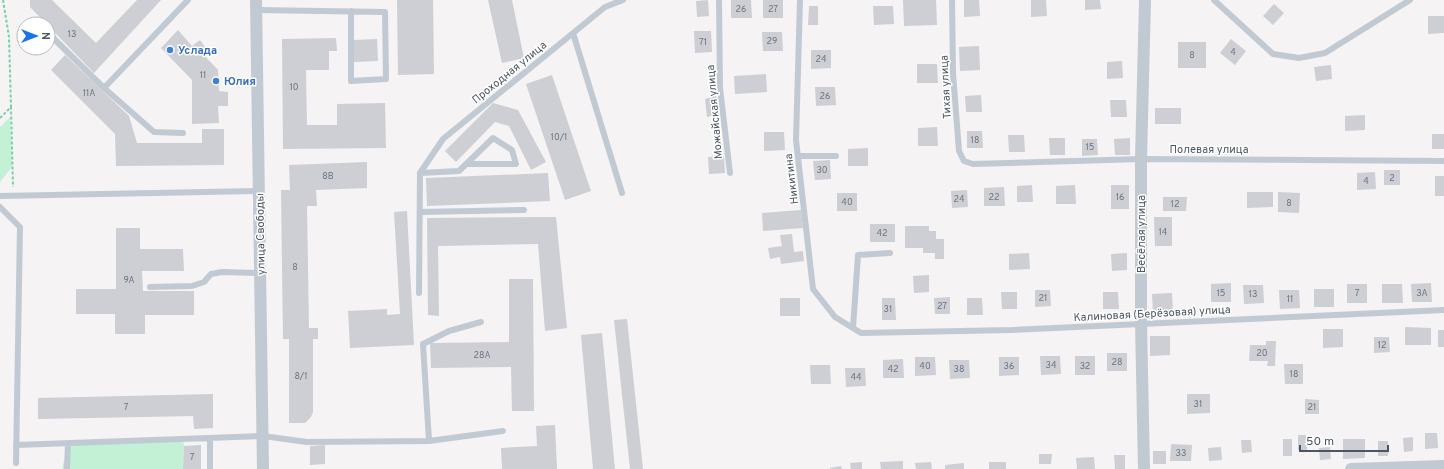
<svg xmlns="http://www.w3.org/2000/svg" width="1444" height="469" font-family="Overpass,sans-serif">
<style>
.green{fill:#c3f1d5}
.building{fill:#cdcfd5}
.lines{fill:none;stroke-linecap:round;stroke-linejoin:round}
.path{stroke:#7ad0a6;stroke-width:2;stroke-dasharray:3 2;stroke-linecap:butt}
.lane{stroke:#c1cad2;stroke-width:6}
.street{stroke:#c1cad2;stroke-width:12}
.shop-dot{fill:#3f7fe0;stroke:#fff;stroke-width:1.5}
.labels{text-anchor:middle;stroke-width:3;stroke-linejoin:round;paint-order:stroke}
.number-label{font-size:9px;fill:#6b747e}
.shop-label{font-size:11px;font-weight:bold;fill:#366cbe;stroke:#fff;text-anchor:start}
.street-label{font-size:11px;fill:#4a5661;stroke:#fff}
</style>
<rect width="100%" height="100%" fill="#f5f3f3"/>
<path class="green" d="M10,117L12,167L0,182V127Z
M183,439L184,446L183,469H62L68,443Z"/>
<path class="building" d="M30,0H52L96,43L137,0H161L94,73L30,7Z
M397,0H433L434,74L398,75Z
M488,0H512L524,58L502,63Z
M708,0L709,16L697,17L696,1Z
M731,0H751L752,18H731Z
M763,0H783V18H763Z
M903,0H936L937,25L904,26Z
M964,0H979L980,16L964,17Z
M1031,0H1046L1047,16L1031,17Z
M1085,0H1100L1101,9L1085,10Z
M1274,4L1284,13L1273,25L1263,16Z
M809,6H818V25H808Z
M873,6H893L894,24L874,25Z
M1428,16H1444V33L1428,34Z
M178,30L192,46L200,40L206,48L202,53L218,70L219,91L228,92V106H218L219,123L192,124V80L161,48Z
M694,31H711L712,52L695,53Z
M762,32H782L783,51H763Z
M336,38L337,51H329V70H306L307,125H337V104L385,103L386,148L283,149L282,39Z
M377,39L378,61L354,62V40Z
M1231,39L1246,51L1235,65L1220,53Z
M1178,42H1206V68H1178Z
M979,46L980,70L960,71L959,47Z
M811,50H831V68L811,69Z
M65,55L129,116L137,143H202V129H224V165L116,166L115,134L51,70Z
M1122,61L1123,78L1107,79V62Z
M917,64H937L938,83H917Z
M1331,65L1332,79L1316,81L1314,67Z
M766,74L767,92L735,94L734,76Z
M552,75L591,191L565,200L526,84Z
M815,87H835L836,105L816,106Z
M981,95L982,112H966L965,96Z
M716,96L718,114L707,117L705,99Z
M1110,100H1126L1127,117H1111Z
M493,103L518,110L546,162L531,170L509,126L495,122L456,162L445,151Z
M1155,108H1181V124H1155Z
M1365,115V130L1345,131V116Z
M937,127L938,146H918V128Z
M967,131H982L983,148H967Z
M764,132H784L785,150L764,151Z
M1432,134H1444V149H1432Z
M1008,135H1024L1025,152H1009Z
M1049,138H1065V155H1050Z
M1130,138V155H1115L1114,139Z
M1082,139H1097L1098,155L1082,156Z
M868,148V166H848V149Z
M724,156L725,173L709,174L708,157Z
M830,160L831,179L815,180L813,161Z
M367,162V188L316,190L317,206H307L309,328H318V339H313V412L311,417L305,423H289V339H283L281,190H290L289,165Z
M1384,170H1400V185H1384Z
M1375,172L1376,189L1357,190V173Z
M548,173L550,201L427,206L426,178Z
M1435,176H1444V196H1435Z
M1032,185L1033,202H1017V186Z
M1075,185L1076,204H1056V186Z
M1111,185H1129V209H1111Z
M1004,187L1005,206H984V188Z
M967,190L968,207L952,208L951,191Z
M1247,192H1273V207L1247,208Z
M1278,192L1300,193L1299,213L1278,212Z
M837,193H857V211H837Z
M1163,197H1187L1186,211H1163Z
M801,210L803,228L763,231L762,213Z
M407,211L414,345L350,348L348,311L387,309V315L400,314L394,212Z
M556,217L567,328L545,331L538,244L438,246L439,316L428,315L427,218Z
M1154,217H1172V246H1155Z
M870,224H895V242H870Z
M905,226H929V231H936V239H944V259H935V253H923V248H905Z
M116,228H140V249H183L184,271H142L143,291H194V315H145V334H115V314H76V289H116Z
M792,234L794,252L803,251L804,261L781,264L780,257L770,259L768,248L782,246L780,235Z
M1029,253L1030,269L1009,270V254Z
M1127,253V270L1112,271L1111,254Z
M929,275V292L914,293L913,276Z
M509,279H533L534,411H512L511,367L431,368L430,343L509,342Z
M1231,283V302H1211V284Z
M1431,283L1432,302H1412L1411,284Z
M1347,284H1367V303H1347Z
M1382,284H1402L1403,303H1382Z
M1243,285H1263L1264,303L1244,304Z
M1314,289H1334V307H1314Z
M1035,290H1050L1051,306L1035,307Z
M1279,290H1299L1300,308L1280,309Z
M1001,292H1017V309H1002Z
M1103,292H1118L1119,309H1103Z
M1172,293L1173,312H1153L1152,294Z
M950,297V314H935L934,298Z
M780,298H800V316H780Z
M882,298H895L896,320H882Z
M967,298H982L983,315H967Z
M627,319L643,469H630L614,320Z
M1405,327L1431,328V345H1405Z
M1323,329H1343V347L1323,348Z
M1438,330H1444V347H1438Z
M602,333L615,469H593L581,335Z
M1150,336H1170V355L1150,356Z
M1374,337H1389L1390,352L1374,353Z
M1266,341H1276L1275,366H1267L1268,361H1249L1250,345H1266Z
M1107,353H1127V371H1107Z
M1040,356H1060L1061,374L1041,375Z
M1075,356H1095V375H1075Z
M915,357H935L936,375L915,376Z
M999,357H1019V375L999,376Z
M903,359L904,378H883V360Z
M949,360H969L970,378L950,379Z
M1284,364H1303V384H1285Z
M810,365H830L831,384H811Z
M845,368H865L866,386L846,387Z
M213,394V428L194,429L193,416L38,419V398Z
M1187,394H1210V413L1187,414Z
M1305,399L1319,400V414H1305Z
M555,425L557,469H502L501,448L537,446L536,426Z
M1425,433H1437L1438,448L1425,449Z
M1298,435H1306L1307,450H1298Z
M1413,437V451L1404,452L1403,438Z
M1283,439H1292V456H1283Z
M1343,439H1365V458L1343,459Z
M1241,440H1251L1252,452L1242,453Z
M1378,441H1388V456H1378Z
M1171,444L1192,445L1191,461H1170Z
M201,445V469H183L184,446Z
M325,445V464L310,465V446Z
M1221,447L1222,460L1209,461L1208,448Z
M1330,447L1331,459L1320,460L1319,448Z
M1153,451H1166V464H1153Z
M1039,454H1052L1051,464H1039Z
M1114,455H1125V469H1115Z
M1094,457L1095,469H1077L1076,458Z
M903,461V469H881L880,462Z
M862,462V469H851L850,463Z
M931,462L932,469H916L915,463Z
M989,462H1006V469H989Z
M964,463V469H945V465Z
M841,466L842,469H830V468Z"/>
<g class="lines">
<path class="path" d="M3,0L9,37L11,107
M0,118L11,107L13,187"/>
<path class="lane" d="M719,0L720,88L730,173
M800,0L796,140L813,289L835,317L861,333L1011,330L1444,310
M952,0L953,73L959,151L964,161L973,164L1141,159L1444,161
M1214,0L1273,54L1299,58L1325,53L1410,0
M257,10L385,12L386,79L351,81V11
M48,33L104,88
M573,33L622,193
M183,133L154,132L104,88L188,0
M798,156H836
M420,173L443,139L605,7L623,0
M420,173L459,171L493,138L512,150L516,164H466
M0,196L259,191
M0,207L20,227L16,463
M420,212L524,210
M150,287L192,286L204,282L211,274L222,272L260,273
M419,293L420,173
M853,328L858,255L890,253
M210,438V469
M429,441L423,344L449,331L481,322
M16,445L263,436L307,442L429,441L503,431
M67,469L68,443"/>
<path class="street" d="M256,0L263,469
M1144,469L1141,323V159L1145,0
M1351,469L1444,466"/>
</g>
<g class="shop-dot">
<circle cx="170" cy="50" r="4"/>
<circle cx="216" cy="81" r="4"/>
</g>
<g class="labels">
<g class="number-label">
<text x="741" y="12">26</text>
<text x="773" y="12">27</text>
<text x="72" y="37">13</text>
<text x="772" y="44">29</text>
<text x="703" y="45">71</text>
<text x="1233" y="55">4</text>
<text x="1192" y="58">8</text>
<text x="821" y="62">24</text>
<text x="203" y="78">11</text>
<text x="294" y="90">10</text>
<text x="89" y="96">11А</text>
<text x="825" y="99">26</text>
<text x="559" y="140">10/1</text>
<text x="975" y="143">18</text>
<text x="1090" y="150">15</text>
<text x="822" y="173">30</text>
<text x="328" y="179">8В</text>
<text x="1392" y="181">2</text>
<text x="1366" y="184">4</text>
<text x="994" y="200">22</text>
<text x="1120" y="200">16</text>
<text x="959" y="202">24</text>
<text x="847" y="205">40</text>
<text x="1289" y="206">8</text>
<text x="1175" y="207">12</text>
<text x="1163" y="235">14</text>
<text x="882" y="236">42</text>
<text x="295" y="270">8</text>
<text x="129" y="283">9А</text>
<text x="1221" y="296">15</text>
<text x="1357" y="296">7</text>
<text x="1422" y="296">3А</text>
<text x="1253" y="297">13</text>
<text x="1043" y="301">21</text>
<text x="1290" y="302">11</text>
<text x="942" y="309">27</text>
<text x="888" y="312">31</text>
<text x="1382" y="348">12</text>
<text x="1262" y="356">20</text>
<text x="482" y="358">28А</text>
<text x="1117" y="365">28</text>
<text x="1051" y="368">34</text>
<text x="925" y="369">40</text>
<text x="1009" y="369">36</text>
<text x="1085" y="369">32</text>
<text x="893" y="372">42</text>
<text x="959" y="372">38</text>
<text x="1294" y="377">18</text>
<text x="301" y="379">8/1</text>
<text x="856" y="380">44</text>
<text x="1198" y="407">31</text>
<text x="126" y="410">7</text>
<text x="1312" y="410">21</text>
<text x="1181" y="456">33</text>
<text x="192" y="460">7</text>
</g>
<g class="shop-label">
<text x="178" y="54">Услада</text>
<text x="224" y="85">Юлия</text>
</g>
<g class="street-label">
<text transform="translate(509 72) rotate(-39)" y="4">Проходная улица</text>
<text transform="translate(945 87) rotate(-93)" y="4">Тихая улица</text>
<text transform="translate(714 112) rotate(-95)" y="4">Можайская улица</text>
<text x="1209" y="153">Полевая улица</text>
<text transform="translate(791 179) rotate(-97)" y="4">Никитина</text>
<text transform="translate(260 234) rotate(-91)" y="4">улица Свободы</text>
<text transform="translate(1141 234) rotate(-90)" y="4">Весёлая улица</text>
<text transform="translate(1152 313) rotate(-3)" y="4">Калиновая (Берёзовая) улица</text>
</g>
</g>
<g transform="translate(36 36) rotate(90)"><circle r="19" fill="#ffffff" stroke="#b7bbc0"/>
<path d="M0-3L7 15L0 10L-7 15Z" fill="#1a73e8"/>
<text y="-6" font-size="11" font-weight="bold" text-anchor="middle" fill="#4a5661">N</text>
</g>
<path d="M1300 445v6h88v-6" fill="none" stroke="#4a5661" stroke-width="2"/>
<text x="1306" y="445" font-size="12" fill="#4a5661" stroke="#ffffff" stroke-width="3" paint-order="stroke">50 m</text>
</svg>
